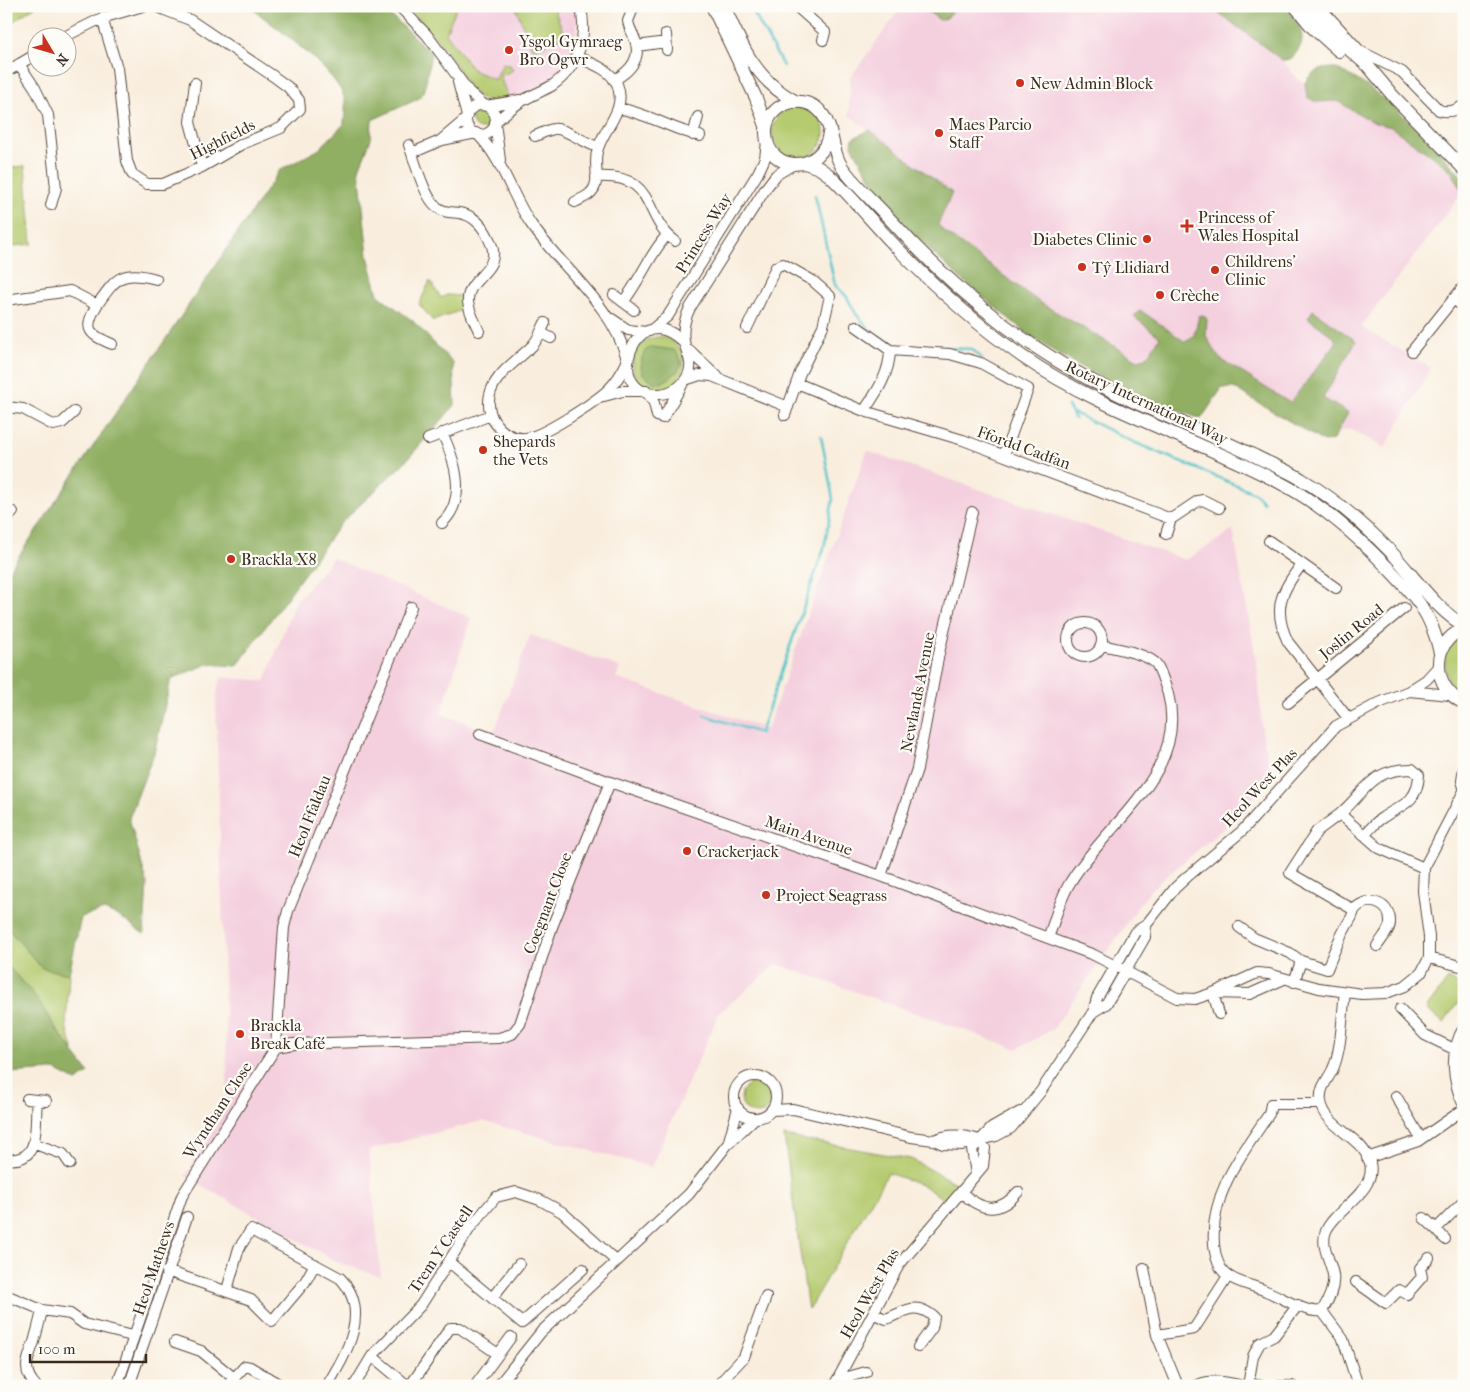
<svg xmlns="http://www.w3.org/2000/svg" width="1470" height="1392" font-family="'IM FELL French Canon',serif">
<style>
.built{fill:#f4cfde}
.green{fill:#b5cb6f;stroke:#787a46;fill-rule:evenodd}
.forest{fill:#90af62;stroke:#666c40}
.lines{fill:none;stroke-linecap:round;stroke-linejoin:round}
.stream{stroke:#58c5cc;stroke-width:2.5}
.minor-casing{stroke:#58473b;stroke-width:12}
.major-casing{stroke:#58473b;stroke-width:14}
.minor{stroke:#fff;stroke-width:10}
.major{stroke:#fff;stroke-width:12}
.poi-dot{fill:#c8321e;stroke:#fdfcf7;stroke-width:2}
.labels{text-anchor:middle;stroke-width:4.5;stroke-linejoin:round;paint-order:stroke}
.poi-label{font-size:16px;fill:#3b2a1e;stroke:#fdfcf7;text-anchor:start}
.street-label{font-size:16px;fill:#3b2a1e;stroke:#fdfcf7}
</style>
<rect width="100%" height="100%" fill="#fdfcf7"/>
<filter id="ink" filterUnits="userSpaceOnUse"><feTurbulence type="fractalNoise" baseFrequency=".02" numOctaves="2"/><feDisplacementMap in="SourceGraphic" scale="10" xChannelSelector="R" yChannelSelector="G"/><feConvolveMatrix kernelMatrix="1 2 1 2 8 2 1 2 1" color-interpolation-filters="sRGB"/></filter>
<filter id="wash" filterUnits="userSpaceOnUse"><feTurbulence type="fractalNoise" baseFrequency=".0096" numOctaves="4" result="noise"/><feDisplacementMap in="SourceGraphic" scale="20" xChannelSelector="R" yChannelSelector="G"/><feGaussianBlur stdDeviation="1.12" result="paint"/><feColorMatrix in="noise" values="0 0 0 0 0 0 0 0 0 0 0 0 0 0 0 0 0 1.4 0 .05"/><feComposite in="paint" operator="in"/></filter>
<g filter="url(#wash)">
<rect width="100%" height="100%" fill="#f9eede"/>
<path class="built" d="M406,6H573L577,22L576,44L566,67L549,83L529,93L509,100L470,88L450,57Z
M902,6H1211L1282,60L1299,80L1371,112L1464,181V190L1361,327L1431,368L1385,448L1350,429L1336,433L1234,385L1133,364L995,279L938,234L937,222L952,193L849,115L850,78Z
M867,451L1186,560L1233,530L1258,671L1262,731L1270,772L1243,812L1150,890L1053,1029L1017,1049L777,964L719,1013L651,1167L482,1121L369,1150L381,1277L337,1262L185,1176L228,1106L216,705L218,685L222,677L265,681L294,604L333,558L471,618L441,714L494,733L530,635L620,667L616,678L767,729Z"/>
<path class="green" d="M6,6H36L6,26Z
M406,6H457L446,33L473,70L495,80L503,63L511,66L513,70L500,76L509,100C501,100 490,103 482,99C467,91 460,69 450,56C436,38 422,22 406,6Z
M515,6H553L565,36L533,50Z
M772 132a26 26 0 1 1 52 0a26 26 0 1 1-52 0Z
M472 120a9 9 0 1 1 18 0a9 9 0 1 1-18 0Z
M25,166L32,244L6,247V168Z
M430,281L441,298L447,295L463,296L464,309L433,321L419,304Z
M664,337C697,348 686,394 653,388C621,382 629,334 664,337ZM651,347C664,350 679,347 682,364L676,373L671,375L641,366L646,350Z
M1464,632V695C1445,685 1445,671 1445,652Z
M6,926L42,968L69,974L66,1026L74,1052L6,964Z
M1448,979L1464,989V995L1443,1023L1426,1009Z
M741 1098a16 16 0 1 1 32 0a16 16 0 1 1-32 0Z
M784,1136L911,1159L957,1184L945,1200L922,1185L888,1173L808,1310Z"/>
<path class="forest" d="M249,6H378L395,19L431,53L424,93L418,99L372,120L371,139L359,169L368,256L378,295L413,321L453,363L455,405L405,462L341,523L237,666L208,664L171,679L154,753L129,818L147,883L144,934L120,917L104,910L81,917L69,974L42,968L6,926V575L280,170L318,150L344,124C344,117 346,108 345,101C341,73 271,24 249,6Z
M920,6H951L954,9L947,18L940,20Z
M1285,6C1296,20 1310,36 1296,53C1292,59 1289,60 1282,60L1211,7Z
M1335,68C1387,92 1426,137 1464,179V194L1452,172L1444,165L1391,127L1375,123L1337,101L1316,102L1307,97L1305,83C1311,71 1322,68 1335,68Z
M870,130L952,193L938,224L941,229L1039,302L1138,360L1146,358L1160,337L1134,317L1140,310L1184,341H1187L1194,335L1199,316L1203,315L1207,319L1206,336L1219,358L1290,403L1336,343L1334,337L1308,318L1313,310L1356,341L1323,398L1348,413L1333,440L1324,442L1234,388H1222L1201,419C1145,398 1091,376 1041,343C1016,326 993,305 970,286C922,246 880,202 852,145L853,138Z
M651,347L674,350L681,360C682,371 670,378 661,383L653,382L642,373C640,363 641,352 651,347Z
M6,964L37,998L55,1028L89,1073L76,1081L55,1070L6,1073Z"/>
<g class="lines">
<path class="stream" d="M750,6L783,66
M815,195L835,285L847,297L856,314L874,334
M881,338L893,343
M924,347L972,349L982,359
M1068,406L1075,419
M1074,413L1131,441L1255,493L1263,502
M704,715L760,733L824,548L833,499L821,436"/>
</g>
</g>
<g filter="url(#ink)">
<g class="lines">
<defs>
<path id="minor" d="M399,6L427,35L469,92L484,105
M796,6L825,32L823,40
M1319,6L1360,51L1402,72L1439,110C1448,113 1456,111 1464,105
M102,18L117,68L127,161L132,174L147,184H163L202,167L242,144L281,128L300,109L299,100L288,87L273,76L190,20L155,6
M666,34L667,50
M62,38L102,18L143,6
M637,46L666,42
M19,64L35,88L48,115L56,188L51,205
M6,72L38,53
M614,80C629,72 642,59 635,40C633,33 629,29 628,21L634,6
M458,82L467,116
M195,83L190,122L202,167
M466 120a15 15 0 1 1 30 0a15 15 0 1 1-30 0Z
M486,106L520,100
M618,108C650,114 670,129 700,136
M495,122C504,115 512,107 522,101C532,95 543,91 553,85C578,67 589,35 580,6
M495,123L500,160
M477,134C503,159 511,195 531,224C563,270 612,304 627,359
M693,135L698,117
M535,136C541,134 547,130 554,129C563,127 586,144 598,147
M442,140L476,133
M409,145C415,161 424,197 437,207C444,213 451,212 459,213C476,215 486,230 492,246C500,272 466,278 468,302C469,312 475,322 479,331
M412,153L440,141L466,119
M596,177C658,173 641,216 675,241
M575,202C583,198 592,195 595,186C599,175 594,163 597,152C602,129 628,110 617,84C610,69 591,63 577,57
M614,295L634,310
M1453,299L1464,307
M6,300L70,291L97,305C117,277 121,270 156,279
M623,302C640,281 649,255 667,235
M97,305C83,329 88,334 112,344
M612,319L628,330L646,332
M545,323C541,331 538,340 532,346C518,360 498,372 491,391C487,402 489,415 496,424C503,433 514,439 526,438C542,437 595,402 608,390C616,382 622,373 627,362
M747,328L776,267L783,264L813,281L830,296L823,326L800,373L785,415
M650,331L668,316L758,173L765,158L767,142
M541,333L551,338
M684,343C635,292 600,396 659,394C671,393 681,388 687,377C695,363 686,354 684,341C682,329 685,318 690,308L766,188L776,175L794,164
M689,350L717,376
M890,350L950,354L981,363L1028,389L1004,455
M1412,351L1464,286
M685,380L700,375L712,376L788,407
M797,383L864,411C877,392 890,373 890,350L856,326
M646,391L654,403L657,416L663,418L682,385
M604,396L623,391H646
M6,407L23,409L53,425L62,423L74,412
M864,411L963,440L1171,519L1198,501L1203,500L1219,508
M428,439L491,415
M6,519L13,512
M442,523C468,499 455,460 442,433
M1166,534L1171,519
M1269,541L1336,588
M1302,564C1281,591 1272,609 1288,642L1348,718
M1068 640a17 17 0 1 1 34 0a17 17 0 1 1-34 0Z
M1409,691L1450,695
M1288,703L1404,608
M480,734L610,782L881,876L1094,955L1177,998L1195,999L1213,993L1257,973L1269,974L1319,988L1362,994L1386,993L1405,986L1421,973L1429,958V937L1423,891L1424,868L1464,791
M1464,768L1462,781L1464,787
M1340,814C1367,790 1371,769 1412,769L1419,775C1417,804 1402,804 1382,818C1375,822 1370,830 1364,835
M881,876L917,769L939,653L972,512
M1354,910L1290,873L1317,831L1340,814L1379,848L1424,868
M1239,927L1254,938L1290,953L1301,961L1327,969C1334,951 1340,936 1350,920C1353,916 1353,912 1355,909C1368,895 1391,903 1390,923C1390,930 1381,940 1377,946
M1048,938C1055,920 1060,898 1071,881C1107,822 1189,773 1168,694C1165,685 1162,674 1157,665C1150,654 1114,648 1101,645
M1429,958L1464,967
M1294,982L1301,961
M1345,992C1342,1014 1342,1051 1332,1071C1326,1082 1319,1089 1321,1102C1326,1129 1363,1136 1370,1163C1377,1192 1335,1209 1326,1231C1320,1246 1331,1261 1333,1275C1335,1288 1328,1301 1322,1311L1343,1339L1358,1386
M1213,993L1219,1014
M1214,993L1250,994L1284,979
M1400,1009L1425,1035L1456,1050
M1093,1012L1106,1004L1114,991L1145,937L1146,925
M1464,1027C1449,1052 1452,1081 1464,1106
M276,1047L284,927L288,911L411,607
M734 1097a21 21 0 1 1 42 0a21 21 0 1 1-42 0Z
M1396,1096L1421,1139
M27,1099L46,1101
M1321,1104H1271L1269,1114C1242,1154 1210,1193 1214,1244C1215,1255 1218,1268 1227,1275C1237,1283 1255,1286 1266,1291C1282,1297 1306,1314 1322,1311
M772,1110L793,1109L911,1137L934,1140L943,1144L962,1145L996,1136L1011,1128L1041,1091L1093,1012L1097,998L1135,932L1146,925L1175,888L1188,876L1242,831L1336,726L1379,703L1409,691L1426,680L1438,667
M934,1140C950,1133 963,1135 979,1140
M35,1144L63,1154L70,1164
M728,1144L738,1108
M1367,1158L1418,1141L1464,1109
M6,1159C43,1164 34,1123 37,1100
M976,1174L972,1149L992,1128L1020,1112
M961,1192C982,1211 998,1215 1018,1192
M1424,1218L1436,1229L1464,1201
M1436,1229L1445,1239
M449,1262L522,1323L583,1269
M1144,1268L1157,1335L1178,1386
M167,1271L251,1300L272,1321L305,1282L315,1264
M1356,1282L1386,1303L1399,1290L1407,1294L1422,1277L1420,1268L1429,1258
M227,1290L239,1248L251,1230L340,1278C372,1311 346,1354 327,1386
M6,1295L42,1310L70,1314L84,1324L132,1336
M492,1298L519,1264
M874,1314L886,1319C906,1311 915,1301 934,1317L932,1328L918,1347
M1157,1335L1194,1329L1228,1276
M175,1342L201,1351L234,1378
M372,1356L408,1386
M837,1380L866,1372
M1248,1384L1263,1386
M36,1386C21,1370 28,1359 34,1342C37,1331 40,1321 42,1310
M117,1386L182,1196L276,1047L294,1044L499,1038L512,1034L520,1024L552,927L610,782
M129,1386L187,1217
M227,1386L245,1366L250,1367L282,1386
M354,1386L372,1356L421,1305L470,1228L496,1197L516,1192L540,1200L562,1212L616,1261
M410,1386L450,1328H460L498,1354
M475,1386L511,1337
M498,1386L541,1332L689,1194L727,1145L755,1118
M717,1386L744,1357L766,1297
M834,1386L899,1265L983,1166L985,1148L979,1140
M1195,1386C1211,1378 1226,1382 1243,1386
M1248,1386L1253,1356L1260,1343L1274,1336L1298,1305
M1277,1386H1292"/>
<path id="major" d="M712,6L756,98L766,126
M724,6C741,45 756,81 795,101
M1295,6L1312,27L1339,51
M1307,6L1337,39L1368,66L1394,97L1464,169
M829,133C823,174 768,174 766,134C764,103 806,90 823,115C834,130 831,151 842,167C855,185 872,200 887,216C962,299 1037,358 1139,404C1178,421 1217,438 1255,456C1270,464 1287,470 1301,479C1334,498 1366,526 1392,553C1410,572 1441,615 1464,625
M805,163L819,168L829,175C853,198 874,224 897,248C936,288 977,325 1023,357C1105,413 1202,440 1288,487C1324,507 1358,537 1387,567C1415,596 1431,612 1440,653
M1464,629C1429,642 1432,689 1464,703"/>
</defs>
<use href="#minor" class="minor-casing"/>
<use href="#major" class="major-casing"/>
<use href="#minor" class="minor"/>
<use href="#major" class="major"/>
</g>
</g>
<g class="poi-dot">
<circle cx="509" cy="50" r="5"/>
<circle cx="1020" cy="83" r="5"/>
<circle cx="939" cy="133" r="5"/>
<path d="M1184.5 218.5h5v5h5v5h-5v5h-5v-5h-5v-5h5z"/>
<circle cx="1147" cy="239" r="5"/>
<circle cx="1082" cy="267" r="5"/>
<circle cx="1215" cy="270" r="5"/>
<circle cx="1160" cy="295" r="5"/>
<circle cx="483" cy="450" r="5"/>
<circle cx="231" cy="559" r="5"/>
<circle cx="687" cy="851" r="5"/>
<circle cx="766" cy="895" r="5"/>
<circle cx="240" cy="1034" r="5"/>
</g>
<g class="labels">
<g class="poi-label">
<text x="519" y="47">Ysgol Gymraeg<tspan x="519" dy="18">Bro Ogwr</tspan></text>
<text x="1030" y="89">New Admin Block</text>
<text x="949" y="130">Maes Parcio<tspan x="949" dy="18">Staff</tspan></text>
<text x="1198" y="223">Princess of<tspan x="1198" dy="18">Wales Hospital</tspan></text>
<text x="1137" y="245" text-anchor="end">Diabetes Clinic</text>
<text x="1225" y="267">Childrens'<tspan x="1225" dy="18">Clinic</tspan></text>
<text x="1092" y="273">Tŷ Llidiard</text>
<text x="1170" y="301">Crèche</text>
<text x="493" y="447">Shepards<tspan x="493" dy="18">the Vets</tspan></text>
<text x="241" y="565">Brackla X8</text>
<text x="697" y="857">Crackerjack</text>
<text x="776" y="901">Project Seagrass</text>
<text x="250" y="1031">Brackla<tspan x="250" dy="18">Break Café</tspan></text>
</g>
<g class="street-label">
<text transform="translate(222 139) rotate(-27)" y="6">Highfields</text>
<text transform="translate(703 233) rotate(-58)" y="6">Princess Way</text>
<text transform="translate(1147 402) rotate(25)" y="6">Rotary International Way</text>
<text transform="translate(1024 447) rotate(20)" y="6">Ffordd Cadfan</text>
<text transform="translate(1351 631) rotate(-39)" y="6">Joslin Road</text>
<text transform="translate(917 692) rotate(-79)" y="6">Newlands Avenue</text>
<text transform="translate(1259 787) rotate(-47)" y="6">Heol West Plas</text>
<text transform="translate(309 816) rotate(-68)" y="6">Heol Ffaldau</text>
<text transform="translate(809 835) rotate(19)" y="6">Main Avenue</text>
<text transform="translate(547 903) rotate(-69)" y="6">Coegnant Close</text>
<text transform="translate(217 1110) rotate(-57)" y="6">Wyndham Close</text>
<text transform="translate(440 1249) rotate(-56)" y="6">Trem Y Castell</text>
<text transform="translate(153 1268) rotate(-71)" y="6">Heol Mathews</text>
<text transform="translate(869 1293) rotate(-60)" y="6">Heol West Plas</text>
</g>
</g>
<rect width="1470" height="1392" fill="none" stroke="#fdfcf7" stroke-width="25"/>
<g transform="translate(52 52) rotate(128)"><circle r="24" fill="#fdfcf7" stroke="#afa8a0"/>
<path d="M0-4L9 19L0 12L-9 19Z" fill="#c8321e"/>
<text y="-8" font-size="14" font-weight="bold" text-anchor="middle" fill="#3b2a1e">N</text>
</g>
<path d="M30 1354v8h116v-8" fill="none" stroke="#3b2a1e" stroke-width="2.5"/>
<text x="38" y="1354" font-size="15" fill="#3b2a1e" stroke="#fdfcf7" stroke-width="4" paint-order="stroke">100 m</text>
</svg>
